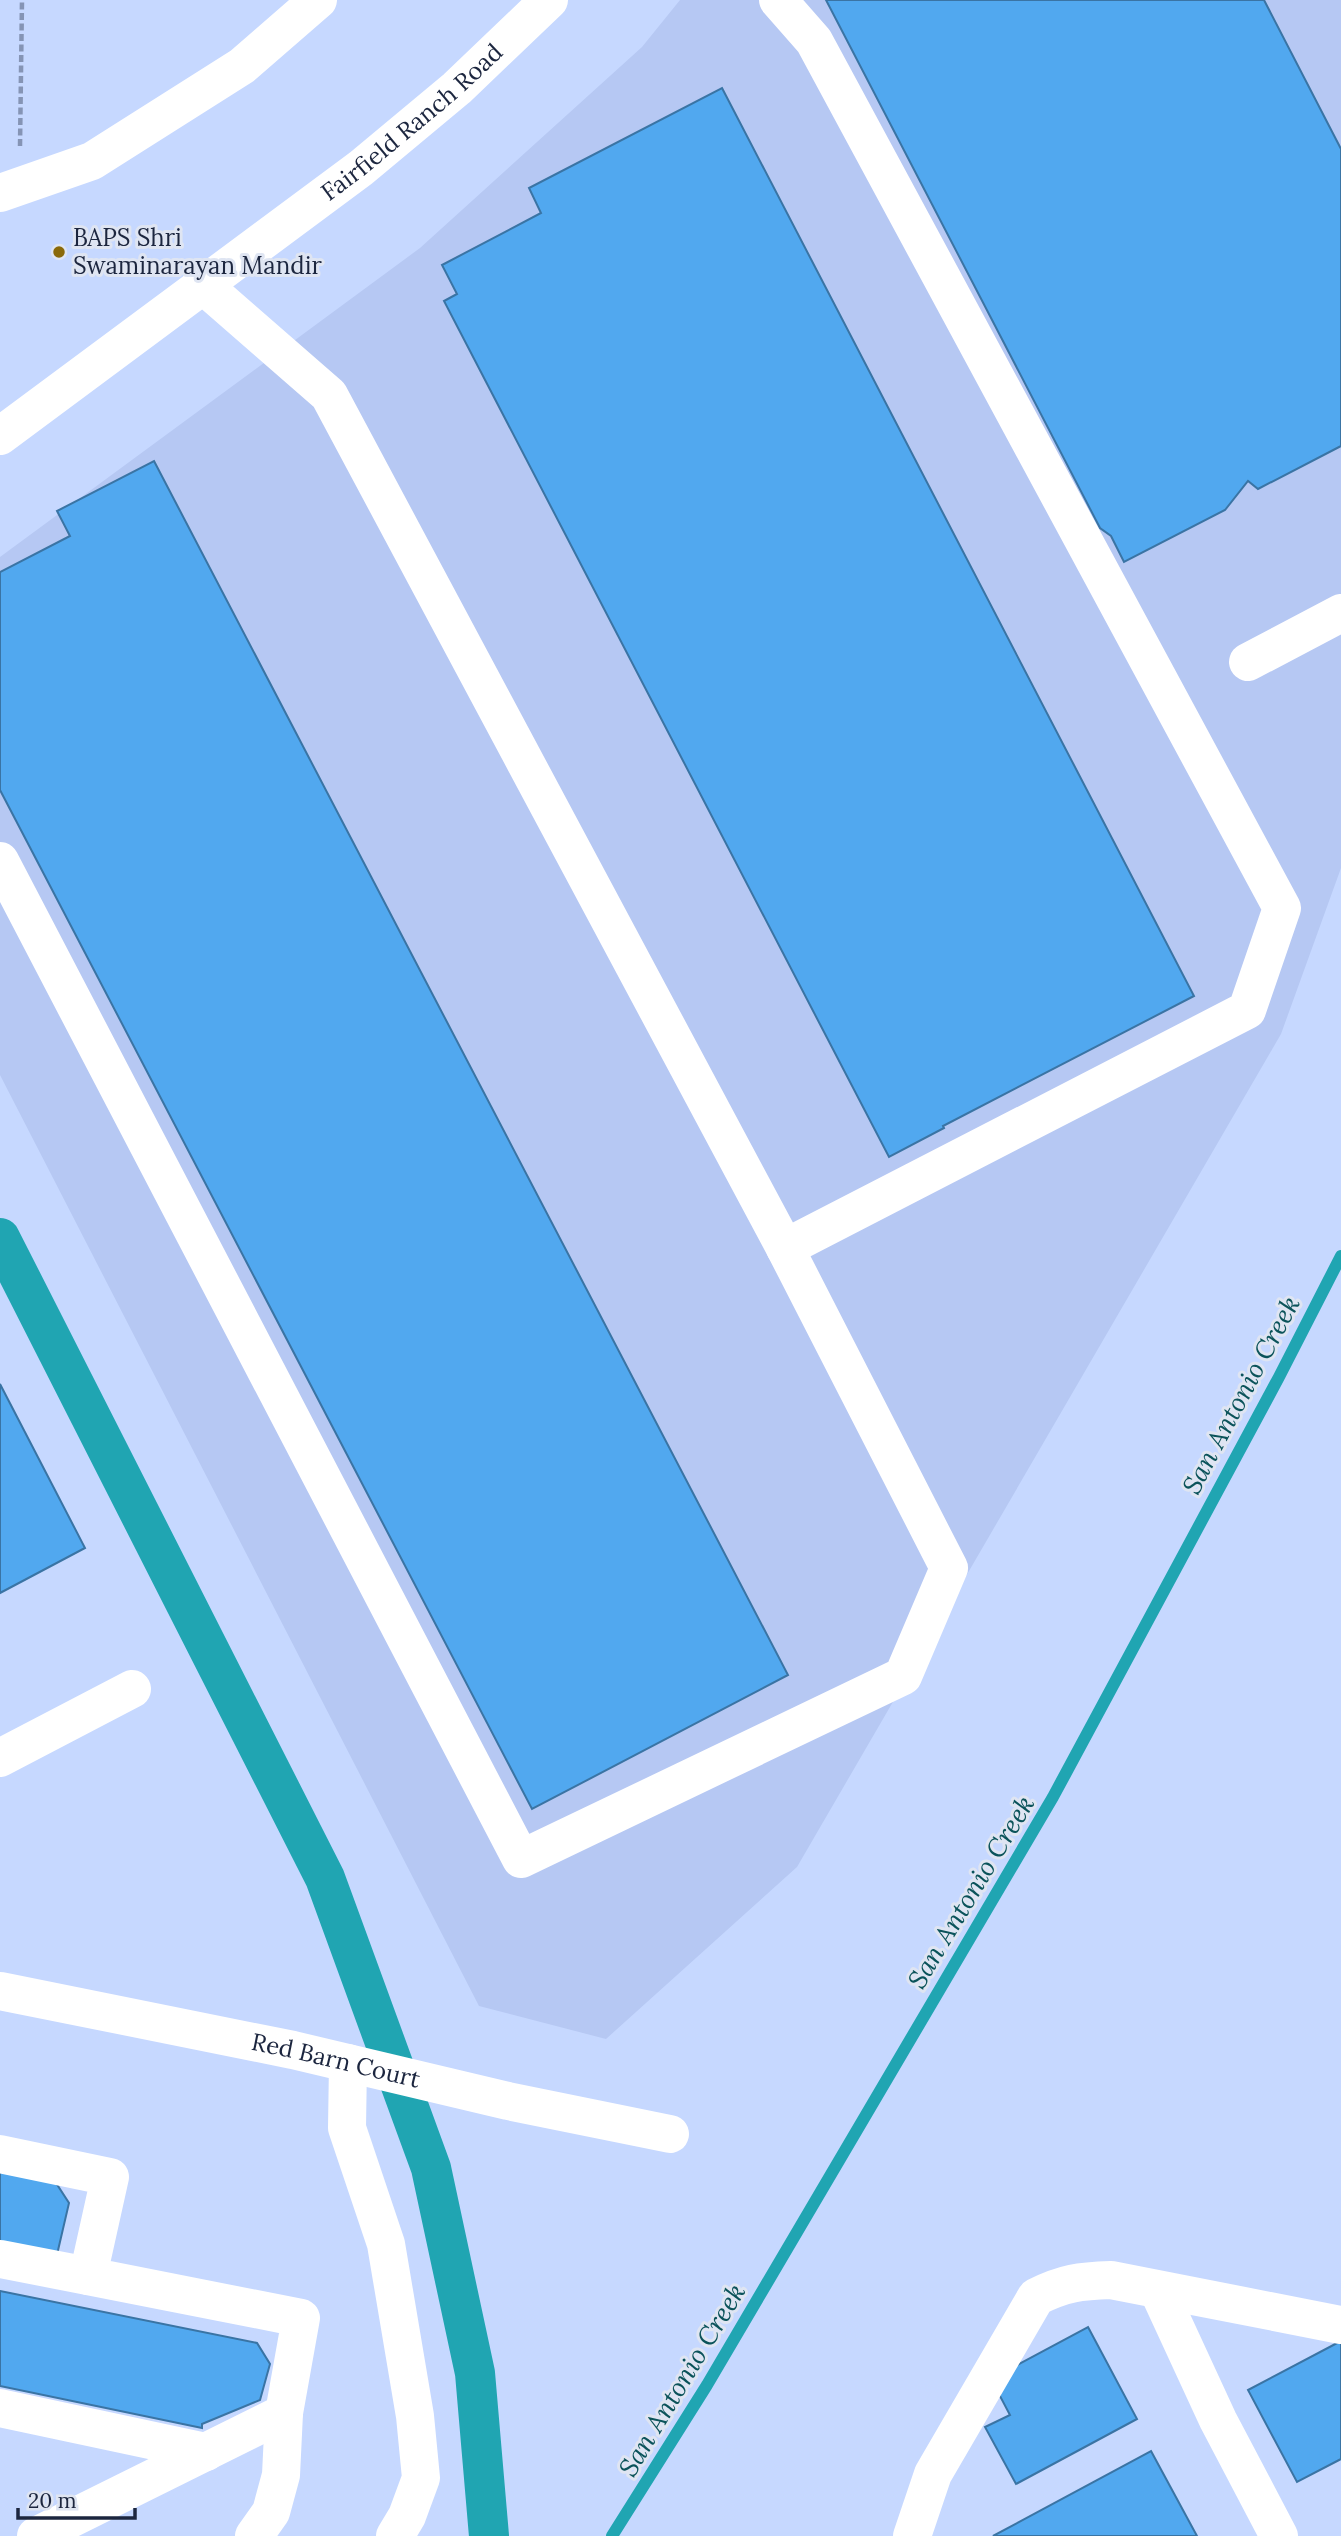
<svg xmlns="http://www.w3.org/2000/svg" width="1341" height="2536" font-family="Lora,serif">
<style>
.built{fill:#b6c8f3}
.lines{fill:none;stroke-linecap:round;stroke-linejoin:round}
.stream{stroke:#20a5b2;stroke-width:12}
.canal{stroke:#20a5b2;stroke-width:40}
.building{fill:#51a8ef;stroke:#3a74a4;stroke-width:2}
.path{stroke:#8594b5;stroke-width:4.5;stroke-dasharray:7 3.5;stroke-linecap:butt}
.minor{stroke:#fff;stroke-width:38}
.poi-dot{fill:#8a6908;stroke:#dfe5f2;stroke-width:2.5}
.labels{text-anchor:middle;stroke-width:6;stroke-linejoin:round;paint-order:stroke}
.street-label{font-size:24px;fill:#1c263f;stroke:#dfe5f2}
.poi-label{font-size:24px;fill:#1c263f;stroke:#dfe5f2;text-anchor:start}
.water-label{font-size:26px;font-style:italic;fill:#0b535a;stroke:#dfe5f2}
</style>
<rect width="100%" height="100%" fill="#c6d8ff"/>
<path class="built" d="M680,0H1341V868L1281,1034L797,1867L606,2039L479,2006L0,1075V557L420,248L642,47Z"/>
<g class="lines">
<path class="stream" d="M612,2536L707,2385L1053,1797L1279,1377L1341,1256"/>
<path class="canal" d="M0,1238L325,1878L431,2168L475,2373L489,2536"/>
</g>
<path class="building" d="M826,0H1264L1341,149V446L1258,489L1248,481L1225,510L1124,562L1111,536L1100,528Z
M722,88L1194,996L943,1126L944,1128L889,1157L444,301L457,294L442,265L541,213L529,188Z
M154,461L788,1675L532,1809L0,790V572L70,536L57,511Z
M0,1384L85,1548L0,1593Z
M0,2171L56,2183L69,2203L56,2259L0,2247Z
M0,2291L257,2343L270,2364L260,2400L202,2424V2428L0,2386Z
M1088,2327L1137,2419L1016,2484L985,2427L1010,2415L991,2379Z
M1341,2341V2459L1297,2482L1248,2390Z
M1151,2451L1197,2536H993Z"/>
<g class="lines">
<path class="path" d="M20,146L22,0"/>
<g class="minor">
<path d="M0,193L92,161L242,66L318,0"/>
<path d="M204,286L329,395L785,1248L1247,1010L1282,908L814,41L778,0"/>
<path id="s1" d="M0,436L361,168L457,88L549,0"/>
<path d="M1248,662L1341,613"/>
<path d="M0,861L521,1859L903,1676L949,1568L785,1248"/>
<path d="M0,1758L132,1689"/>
<path id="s2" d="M0,1991L293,2050L508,2101L670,2134"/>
<path d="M348,2063L347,2128L386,2244L415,2416L421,2478L407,2516L395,2536"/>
<path d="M0,2154L110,2177L88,2276L301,2318L284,2413L36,2536"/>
<path d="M0,2259L88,2276"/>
<path d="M1158,2290L1218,2420L1279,2536"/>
<path d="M0,2408L206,2452"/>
<path d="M254,2536L271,2512L281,2475L284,2413"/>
<path d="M912,2536L933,2474L1036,2297C1064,2283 1080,2281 1111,2280L1341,2325"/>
</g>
</g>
<circle class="poi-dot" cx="59" cy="252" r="7"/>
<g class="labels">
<g class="street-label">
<text dy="8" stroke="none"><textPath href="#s1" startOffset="518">Fairfield Ranch Road</textPath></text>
<text dy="8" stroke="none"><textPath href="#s2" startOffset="343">Red Barn Court</textPath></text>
</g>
<g class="poi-label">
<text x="73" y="246">BAPS Shri<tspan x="73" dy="28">Swaminarayan Mandir</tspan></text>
</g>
<g class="water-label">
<text transform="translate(1241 1395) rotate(-62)" y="9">San Antonio Creek</text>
<text transform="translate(971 1892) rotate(-59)" y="9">San Antonio Creek</text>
<text transform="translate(682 2380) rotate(-59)" y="9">San Antonio Creek</text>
</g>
</g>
<path d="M18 2508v10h117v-10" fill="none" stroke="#1c263f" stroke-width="3.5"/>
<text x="28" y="2508" font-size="21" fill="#1c263f" stroke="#dfe5f2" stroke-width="5" paint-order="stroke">20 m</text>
</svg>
